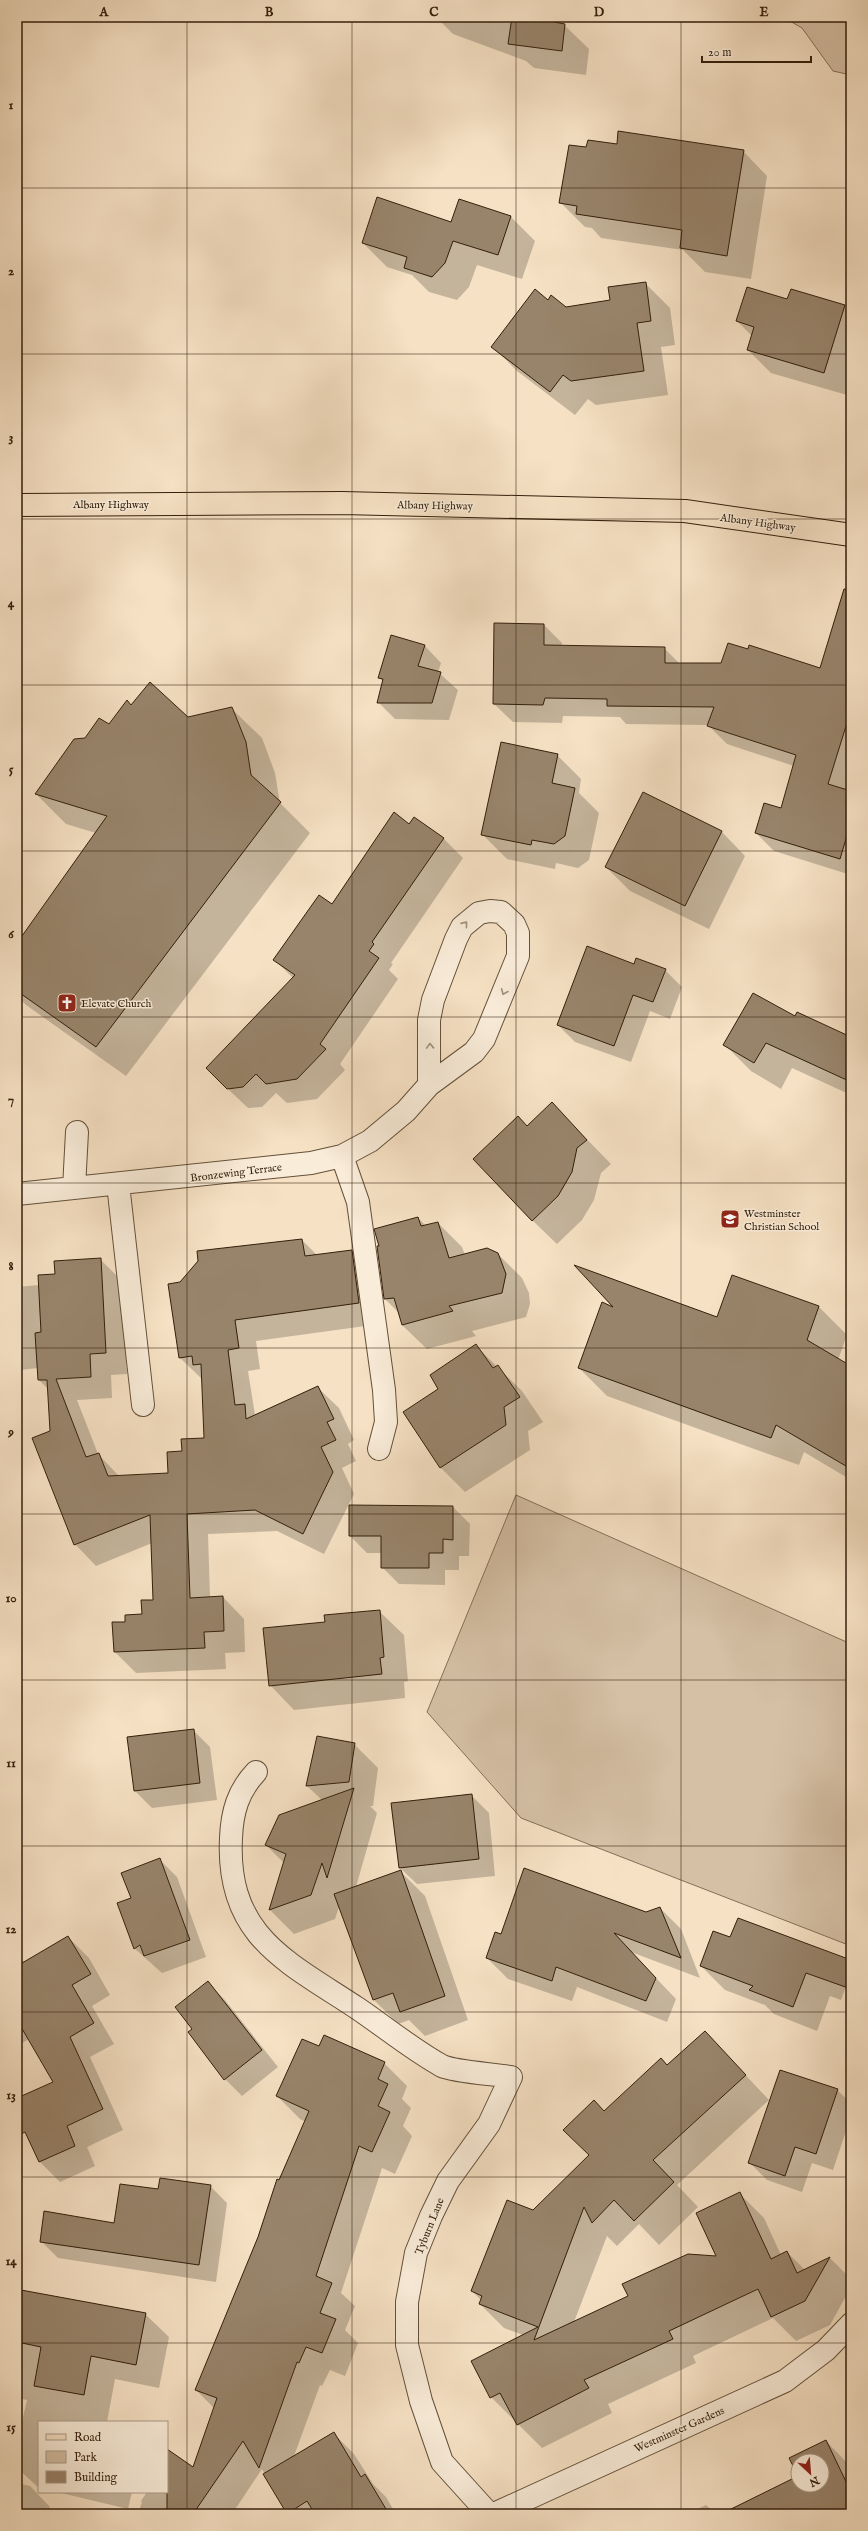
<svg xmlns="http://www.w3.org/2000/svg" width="868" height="2531" font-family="'IM FELL English',serif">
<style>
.green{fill:#d5c0a5;stroke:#847058}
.shadow{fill:#0003}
.building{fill:#98846b;stroke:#331f0b;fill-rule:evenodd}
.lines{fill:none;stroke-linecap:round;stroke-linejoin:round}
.minor-casing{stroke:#645039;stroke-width:24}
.major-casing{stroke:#331f0b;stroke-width:24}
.minor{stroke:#f9ecd9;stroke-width:22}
.major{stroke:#f6e1c4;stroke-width:22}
.oneway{stroke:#a0907c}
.grid{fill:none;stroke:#331f0b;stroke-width:1;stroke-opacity:0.55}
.labels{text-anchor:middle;stroke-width:3;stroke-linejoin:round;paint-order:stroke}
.street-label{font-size:11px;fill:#331f0b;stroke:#f9ecd9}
.poi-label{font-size:11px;fill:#331f0b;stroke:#f9ecd9;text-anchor:start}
.neatline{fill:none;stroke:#331f0b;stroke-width:1.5}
.grid-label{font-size:13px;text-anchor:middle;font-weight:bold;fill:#331f0b}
</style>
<rect width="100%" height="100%" fill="#f6e1c4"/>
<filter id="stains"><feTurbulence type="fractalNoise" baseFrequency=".005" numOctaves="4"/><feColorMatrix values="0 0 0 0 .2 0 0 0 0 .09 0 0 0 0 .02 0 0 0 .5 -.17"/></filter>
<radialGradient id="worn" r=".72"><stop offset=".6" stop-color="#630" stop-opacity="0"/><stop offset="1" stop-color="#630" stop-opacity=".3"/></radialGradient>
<path class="green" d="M783,17H851V75L833,71L802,28Z
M516,1495L851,1644V1946L521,1818L427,1712Z"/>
<path class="shadow" d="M436,17H556L589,49L586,75L534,68L526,61L453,34Z
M618,145L743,151L767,176L751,279L705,272L683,250L601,238L592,228L585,227L561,203L587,148Z
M459,200L511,217L535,241L522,279L477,265L469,287L457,300L429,292L412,275L387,267L363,243L452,223Z
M645,283L670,308L675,345L661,347L668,395L596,405L588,399L575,415L517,371L493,347L549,301L566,308L611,301Z
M788,300L844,306L851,313V381L847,395L771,373L748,350L753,337L737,321Z
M544,625L562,643V647L664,648L680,664L821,669L851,642V875L774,851L756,833L782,810L794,766L727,744L708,725L626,724L620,717L563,716L562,723L513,722L494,704Z
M425,646L441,663L438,672L458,690L449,720L395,719L378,702L384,682L379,678Z
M131,707L188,718L231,708L262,738L275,773L280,803L310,833L126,1076L26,1005L17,996V945L96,833L66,824L36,794L85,739L109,726Z
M557,755L581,779L579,793L599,813L589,860L578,868L556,863L555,869L507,859L483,835Z
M414,818L444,839L463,858L391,963L393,964L389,970L398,979L340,1064L345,1070L317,1099L287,1103L276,1093L262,1107L248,1108L227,1088L293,978L275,960L332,905Z
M721,831L745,856L709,929L630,891L606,867Z
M634,965L665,970L682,987L670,1019L650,1011L631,1062L575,1042L558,1025Z
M795,1018L851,1039V1095L792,1068L781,1089L751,1071L725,1045Z
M527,1127L576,1128L611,1164L601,1173L594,1200L582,1220L557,1244L532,1220Z
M418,1218L426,1226L438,1223L462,1247L465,1255L497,1253L522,1278L529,1293L530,1304L526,1317L472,1331L476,1336L427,1349L402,1325L399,1313L385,1299Z
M302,1240L317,1255L352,1251L373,1272L380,1324L256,1341L260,1369L248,1371L255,1415L317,1387L339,1408L354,1440L348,1444L356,1461L342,1468L354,1494L324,1554L277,1531L208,1534L210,1598L223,1597L244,1619L245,1652L225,1653L226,1669L136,1673L115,1652L126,1623L143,1615L154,1601L152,1543L96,1566L75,1544L51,1431L48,1389L39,1380L38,1368L20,1370L17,1367V1287L39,1285L56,1275L100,1259L121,1280L127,1374L111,1375L112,1398L77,1400L98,1454L120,1477L169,1474L183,1452L205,1439L202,1379L180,1358L181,1283Z
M733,1276L819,1307L847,1335L838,1360L851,1367V1480L804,1452L799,1465L607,1396L579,1368L617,1309L718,1318Z
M476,1346L522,1391L543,1422L528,1431L530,1450L465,1492L441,1468L405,1412L440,1389Z
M453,1507L470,1524L469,1556H459V1570H445V1585L399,1584L382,1567V1553H367L350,1536Z
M17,1554L19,1570L17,1589Z
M379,1611L404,1635L408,1681L404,1682L405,1698L294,1710L270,1685L326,1623Z
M193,1730L210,1747L217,1800L152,1808L135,1791Z
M317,1737L354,1744L378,1768L373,1806H370L377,1813L356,1887L400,1871L425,1896L468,2020L425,2036L409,2020L398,2024L373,1999L339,1907L335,1919L294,1934L270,1910L284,1863L266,1845L322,1800L307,1786Z
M472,1796L489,1813L495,1876L417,1884L400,1868Z
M160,1860L177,1877L206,1957L162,1973L134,1948L132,1899Z
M660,1908L681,1929L700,1978L631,1952L676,1999L667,2022L577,1987L572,2001L508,1979L487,1958L502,1935L646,1914Z
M68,1937L89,1958L110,1995L92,2006L114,2044L90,2057L123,2130L87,2147L95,2166L60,2182L40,2162L17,2105V2099L54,2083L29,2039L17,2046V1954L24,1962Z
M701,1966L850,1976L841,2000L830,1996L817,2031L774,2014L765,2005L725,1990Z
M208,1983L225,2000L278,2067L242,2096L225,2079L194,2029Z
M705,2032L769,2100L677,2185L698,2207L659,2245L639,2224L617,2246L607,2236L574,2322L717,2257L740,2194L764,2218L781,2255L787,2252L805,2270L830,2258L851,2279V2287L830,2325L796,2341L773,2318L693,2356L696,2363L608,2404L612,2413L542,2448L491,2397L523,2335L504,2328L480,2304L481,2300L472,2291L533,2211L590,2155L605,2112L667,2067Z
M851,2032V2060L846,2055Z
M319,2047L384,2063L407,2086L402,2099L411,2108L403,2126L412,2136L395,2174L382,2168L341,2293L355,2306L345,2330L358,2343L345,2376L330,2370L322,2386L320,2385L294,2456L333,2433L354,2454L373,2484L386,2497L396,2514H288L262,2469L232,2514H138L142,2502L141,2501L147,2492H167V2463L193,2468L214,2408L196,2390L306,2122L300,2119L277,2096Z
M837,2090L851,2103V2116L833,2170L812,2163L802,2192L767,2180L750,2163Z
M210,2186L227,2203L216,2282L58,2258L41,2241L115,2224L159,2191Z
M17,2309L145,2314L169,2337L159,2388L115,2379L107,2422H39V2488L17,2468V2443L27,2400L17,2398Z
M826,2441L851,2467V2514H720L798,2477V2485H822V2461H798V2475L790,2458Z
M17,2483L30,2486L50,2507L48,2514H17Z
M57,2492H132L128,2509Z
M706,2505L716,2514H687Z"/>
<path class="building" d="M512,17H554V22L565,24L562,51L508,44Z
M618,131L744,150L727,256L680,248L682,230L576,214L577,206L559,203L569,145L586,147L588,140L617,144Z
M377,197L451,222L459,199L511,216L498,255L453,241L445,263L432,277L404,268L407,257L362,243Z
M646,282L651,321L637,323L644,371L571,381L563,375L550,392L491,347L535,289L548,300L551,295L566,307L610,300L608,287Z
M747,287L787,299L791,289L845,305L824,373L747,350L754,327L736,321Z
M844,589L851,590V710L828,784L851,791V822L840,859L755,833L764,803L781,808L796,755L707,726L714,707L607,706V699L545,698L543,705L493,704L494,623L544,624V645L665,647V663H721L728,643L748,649L749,645L820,668Z
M391,635L425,645L418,666L441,672L432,703H377L383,679L378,678Z
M150,682L188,717L232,707L246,742L251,775L281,802L96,1047L17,991V943L107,816L35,794L74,739L85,738L99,718L109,724L127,700L131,705Z
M501,742L558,754L552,783L575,788L565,836L554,844L532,840L531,845L481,835Z
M643,792L722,831L685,906L605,867Z
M394,812L409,824L414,817L444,838L372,942L374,944L369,951L379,958L320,1044L326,1049L297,1079L266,1084L256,1074L243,1087L227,1089L206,1068L295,975L273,960L319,895L332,904Z
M587,946L634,964L636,958L666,969L653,1002L633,995L614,1046L557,1025Z
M753,993L795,1016L797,1012L851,1037V1082L766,1043L754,1063L723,1045Z
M552,1102L587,1140L577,1148L572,1172L558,1196L532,1221L473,1159L518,1116L527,1126Z
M418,1217L421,1226L438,1222L449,1258L487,1248L498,1253L506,1274L502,1293L449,1306L453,1311L402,1325L394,1298L384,1299L377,1246H379L374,1229Z
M302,1239L305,1256L352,1250L359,1303L235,1320L239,1348L228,1350L235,1405L245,1404L246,1419L318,1386L334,1419L327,1422L336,1440L321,1447L333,1472L303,1534L255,1510L187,1514L190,1598L223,1596L224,1631L204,1632L205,1648L114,1652L112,1622H125V1615L142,1614L141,1600H153L150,1515L74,1545L32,1438L50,1431L47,1380H38L35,1333L41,1332L38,1275L55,1274L54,1261L101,1258L106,1353L90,1354L91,1377L56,1379L86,1457L99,1453L108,1476L168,1473L167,1452L182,1451L181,1439L204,1438L201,1364L193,1365L192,1356L179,1358L168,1284L180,1282L198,1261L197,1251Z
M574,1265L717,1317L732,1275L819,1306L807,1340L851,1366V1469L776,1425L771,1438L578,1368L602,1302L613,1307Z
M476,1344L493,1368L498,1365L520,1397L504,1407L506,1425L440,1468L403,1412L438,1389L430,1375Z
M349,1505L453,1506V1540L443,1539V1553H429V1568H381V1536H349Z
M380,1610L384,1657L380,1658L382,1674L269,1686L263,1628L325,1622L324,1615Z
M194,1729L200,1783L134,1791L127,1737Z
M317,1736L355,1743L349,1782L306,1786Z
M354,1788L327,1878L322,1863L311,1895L269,1910L286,1854L265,1845L279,1815Z
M472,1794L479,1859L399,1868L391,1803Z
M160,1858L190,1940L144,1956L140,1945L134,1949L117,1903L131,1898L121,1873Z
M524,1868L646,1912L660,1907L681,1958L614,1933L656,1978L646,2001L556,1967L552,1981L486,1958L495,1932L501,1934Z
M401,1870L445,1996L400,2012L393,1993L373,2000L334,1894Z
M738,1918L851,1960V1989L806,1973L793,2007L749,1990L753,1986L700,1966L713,1931L730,1937Z
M68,1936L91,1974L72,1985L94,2023L70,2037L103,2109L67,2126L75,2146L39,2162L25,2132L17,2136V2098L53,2082L17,2020V1966Z
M208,1981L262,2050L224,2080L188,2032L192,2029L175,2007Z
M705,2031L746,2075L653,2160L674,2182L634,2221L614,2200L592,2223L584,2207L534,2340L628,2296L622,2284L688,2254L716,2256L696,2213L740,2192L771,2259L787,2251L797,2273L830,2257L805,2301L771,2317L758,2289L669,2331L673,2339L584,2380L589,2388L517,2425L500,2393L490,2398L471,2361L538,2327L479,2304L482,2296L471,2291L507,2200L533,2210L589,2155L563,2130L594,2100L604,2111L661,2058L667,2065Z
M324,2035L385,2062L378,2079L388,2084L378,2106L390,2112L372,2152L359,2146L316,2276L332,2283L320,2313L336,2319L322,2353L306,2347L299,2363L297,2362L259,2468L243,2441L193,2514H167V2449L193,2467L217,2398L195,2390L258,2237L277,2179L279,2180L309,2111L276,2096L302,2039L319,2046Z
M780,2070L838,2089L816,2154L795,2147L785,2176L748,2163Z
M160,2178L211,2185L199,2265L40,2242L44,2211L114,2223L120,2184L158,2189Z
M21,2290L146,2313L136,2365L91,2356L84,2395L34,2386L41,2347L17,2342V2315Z
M334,2432L361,2477L365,2474L389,2514H315L307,2501L287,2514L263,2474Z
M826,2440L851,2492V2514H721L798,2476L789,2458ZM798,2461H822V2485H798Z"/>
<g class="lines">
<defs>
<path id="minor" d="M342,1156L358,1202L384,1390L386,1422L379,1449
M118,1184L143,1405
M74,1188L77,1132
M17,1194L311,1163L342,1156L370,1141L406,1111L429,1085L474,1052L484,1039L518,956V933L514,924L501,912L490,911L479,913L462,927L456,939L433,1000L429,1020V1085
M256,1772C238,1791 232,1812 231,1838C226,1936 286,1961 357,2008C385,2027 413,2050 442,2066C455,2072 495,2074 511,2077L489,2124L448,2181L431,2216L416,2253L407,2302V2345L421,2401L442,2462L489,2514
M494,2514L785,2381L826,2350L851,2324"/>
<path id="major" d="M17,505L342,503L685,511L851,535"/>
</defs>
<use href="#minor" class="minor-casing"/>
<use href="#major" class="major-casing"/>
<use href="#minor" class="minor"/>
<use href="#major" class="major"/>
</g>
<defs><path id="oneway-chevron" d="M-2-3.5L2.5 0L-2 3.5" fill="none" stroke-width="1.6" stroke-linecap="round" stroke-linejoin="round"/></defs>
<g class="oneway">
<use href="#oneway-chevron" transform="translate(465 924) rotate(-51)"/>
<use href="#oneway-chevron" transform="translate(504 992) rotate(113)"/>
<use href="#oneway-chevron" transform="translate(430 1046) rotate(-92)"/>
</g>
<path class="grid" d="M187,17V2514M352,17V2514M516,17V2514M681,17V2514M17,188H851M17,354H851M17,519H851M17,685H851M17,851H851M17,1017H851M17,1183H851M17,1348H851M17,1514H851M17,1680H851M17,1846H851M17,2012H851M17,2177H851M17,2343H851"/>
<defs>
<symbol id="church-square" viewBox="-11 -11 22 22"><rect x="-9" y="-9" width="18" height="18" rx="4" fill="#8f2418" stroke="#f9ecd9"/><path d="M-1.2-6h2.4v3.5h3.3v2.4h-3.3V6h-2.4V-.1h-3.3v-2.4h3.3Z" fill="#fff"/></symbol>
<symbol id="school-square" viewBox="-11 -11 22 22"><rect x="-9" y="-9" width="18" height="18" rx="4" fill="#8f2418" stroke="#f9ecd9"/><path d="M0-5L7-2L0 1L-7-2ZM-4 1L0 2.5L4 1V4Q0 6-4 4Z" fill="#fff"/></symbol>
</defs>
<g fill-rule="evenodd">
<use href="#church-square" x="56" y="992" width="22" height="22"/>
<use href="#school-square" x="719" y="1208" width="22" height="22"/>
</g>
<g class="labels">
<g class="street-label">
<text x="111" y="508">Albany Highway</text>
<text transform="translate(435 505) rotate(1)" y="4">Albany Highway</text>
<text transform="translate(758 522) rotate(8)" y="4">Albany Highway</text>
<text transform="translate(236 1172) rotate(-7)" y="4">Bronzewing Terrace</text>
<text transform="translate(429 2226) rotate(-68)" y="4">Tyburn Lane</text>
<text transform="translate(679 2429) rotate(-24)" y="4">Westminster Gardens</text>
</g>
<g class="poi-label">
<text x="81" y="1007">Elevate Church</text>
<text x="744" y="1217">Westminster<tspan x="744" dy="13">Christian School</tspan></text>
</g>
</g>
<rect width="868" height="2531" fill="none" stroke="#f6e1c4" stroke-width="44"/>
<rect x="38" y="2421" width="130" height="72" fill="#f9ecd9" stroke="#aa9a87"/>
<rect x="46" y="2434" width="20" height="6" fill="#f6e1c4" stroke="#aa9a87"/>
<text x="74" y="2441" font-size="12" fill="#331f0b">Road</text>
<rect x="46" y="2451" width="20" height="12" fill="#d5c0a5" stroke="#aa9a87"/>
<text x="74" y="2461" font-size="12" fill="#331f0b">Park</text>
<rect x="46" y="2471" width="20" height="12" fill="#98846b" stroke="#aa9a87"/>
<text x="74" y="2481" font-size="12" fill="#331f0b">Building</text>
<g transform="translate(810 2473) rotate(154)"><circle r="19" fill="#f9ecd9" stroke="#aa9a87"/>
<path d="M0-3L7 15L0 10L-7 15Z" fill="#8f2418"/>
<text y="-6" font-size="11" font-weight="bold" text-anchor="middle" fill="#331f0b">N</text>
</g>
<path d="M702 56v6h109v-6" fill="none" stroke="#331f0b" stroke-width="2"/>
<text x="708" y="56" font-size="12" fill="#331f0b" stroke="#f9ecd9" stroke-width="3" paint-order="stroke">20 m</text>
<rect x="22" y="22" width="824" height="2487" class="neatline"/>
<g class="grid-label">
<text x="104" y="16">A</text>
<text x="269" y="16">B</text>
<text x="434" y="16">C</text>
<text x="599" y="16">D</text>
<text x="764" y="16">E</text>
<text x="11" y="109">1</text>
<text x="11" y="275">2</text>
<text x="11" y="441">3</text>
<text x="11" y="607">4</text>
<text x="11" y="773">5</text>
<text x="11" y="938">6</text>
<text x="11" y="1104">7</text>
<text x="11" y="1270">8</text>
<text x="11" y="1436">9</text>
<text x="11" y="1602">10</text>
<text x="11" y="1767">11</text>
<text x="11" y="1933">12</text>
<text x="11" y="2099">13</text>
<text x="11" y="2265">14</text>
<text x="11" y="2431">15</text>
</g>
<rect width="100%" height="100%" filter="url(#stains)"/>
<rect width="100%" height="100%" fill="url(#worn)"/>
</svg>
